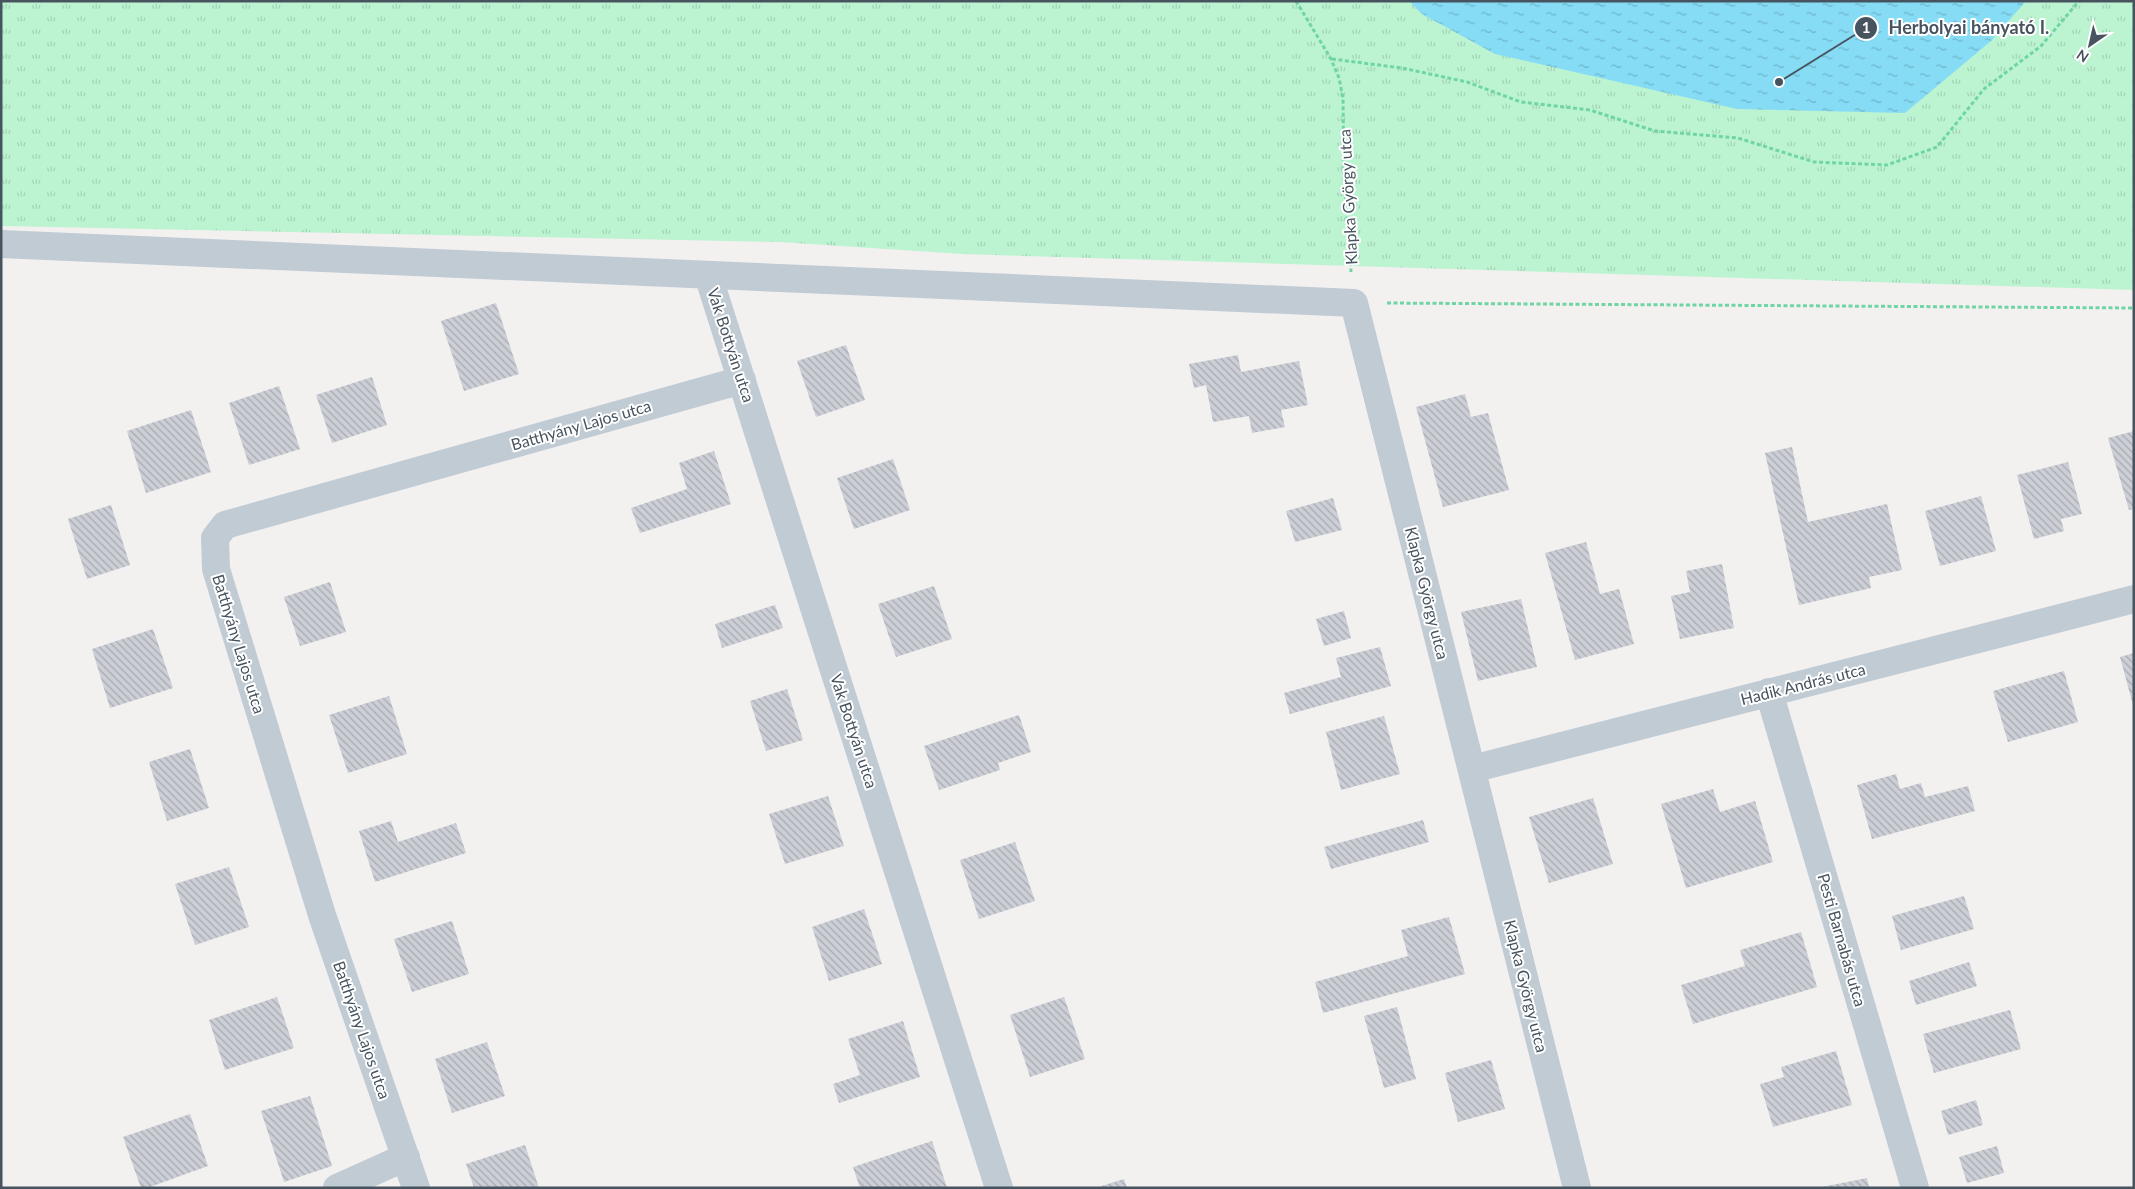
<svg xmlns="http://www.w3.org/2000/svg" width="2135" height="1189" font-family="Lato,sans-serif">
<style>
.grass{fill:url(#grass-tufts)}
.water{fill:url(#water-ripples)}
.building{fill:url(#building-back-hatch)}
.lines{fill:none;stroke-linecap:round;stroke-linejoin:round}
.path{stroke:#70d5a5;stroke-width:3;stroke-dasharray:4 2.5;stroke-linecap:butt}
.minor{stroke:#c0cbd4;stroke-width:28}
.labels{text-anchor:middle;stroke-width:4;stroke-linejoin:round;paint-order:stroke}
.street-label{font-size:16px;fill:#475460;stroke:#fff}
.leader{fill:none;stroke:#475460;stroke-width:2}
.callout-dot{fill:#475460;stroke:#fff;stroke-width:2}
.mark-label{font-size:15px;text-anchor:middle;font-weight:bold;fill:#fff}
.callout-label{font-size:18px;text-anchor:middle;font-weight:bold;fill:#475460;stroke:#fff;stroke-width:4;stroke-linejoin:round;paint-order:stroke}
</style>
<defs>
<pattern id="grass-tufts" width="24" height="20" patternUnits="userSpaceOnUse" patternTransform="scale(1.25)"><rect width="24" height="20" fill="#bcf4d2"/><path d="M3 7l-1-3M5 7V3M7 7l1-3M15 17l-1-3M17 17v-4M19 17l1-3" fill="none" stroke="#a3d3b7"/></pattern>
<pattern id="water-ripples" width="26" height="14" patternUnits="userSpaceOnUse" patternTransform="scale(1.25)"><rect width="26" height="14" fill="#85dcf4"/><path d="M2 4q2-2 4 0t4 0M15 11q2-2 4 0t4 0" fill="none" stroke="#6fb5c9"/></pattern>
<pattern id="building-back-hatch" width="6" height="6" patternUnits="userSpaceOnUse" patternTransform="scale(1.25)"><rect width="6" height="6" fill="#cccfd6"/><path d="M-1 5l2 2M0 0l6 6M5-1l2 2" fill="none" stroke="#a7abb1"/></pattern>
</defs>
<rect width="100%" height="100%" fill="#f3f0f0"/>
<path class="grass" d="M1,1H2134V290L962,254L780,242L1,226Z"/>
<path class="water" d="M1409,1H2026L1991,41L1905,113L1737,109L1495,54L1422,14Z"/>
<path class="building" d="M496,303L519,374L464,391L441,321Z
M846,345L865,400L816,417L797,361Z
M1238,355L1241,372L1299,361L1308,405L1281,410L1285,427L1252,433L1249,416L1213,422L1206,385L1194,388L1189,364Z
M372,377L387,425L332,443L316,395Z
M279,386L300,449L249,465L229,403Z
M1465,394L1471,417L1488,413L1509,490L1443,507L1416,407Z
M191,410L211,472L146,493L127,431Z
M2134,431V509L2129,510L2108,438Z
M1792,447L1808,522L1887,504L1902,570L1869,577L1871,588L1799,605L1765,453Z
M714,451L731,504L640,533L631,508L687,489L679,463Z
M893,459L910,510L854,529L837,478Z
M2068,462L2082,514L2061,519L2064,531L2034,539L2017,475Z
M1981,496L1996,551L1940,566L1925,511Z
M1333,498L1342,530L1295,542L1286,511Z
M111,505L130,565L87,579L68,519Z
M1586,542L1600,594L1619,589L1634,644L1575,660L1545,553Z
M1722,564L1734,628L1680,639L1671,596L1690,592L1686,571Z
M330,582L346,632L300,646L284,597Z
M934,586L952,639L896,657L878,604Z
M1521,599L1537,667L1478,681L1461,612Z
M775,605L783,628L722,648L715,624Z
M1344,611L1351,638L1324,646L1316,619Z
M153,629L173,688L110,708L92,649Z
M1380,647L1391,686L1290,714L1284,693L1341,677L1336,658Z
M2134,653V705H2133L2120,657Z
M2064,671L2078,722L2008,742L1993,691Z
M787,689L803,740L766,751L750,701Z
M389,696L407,754L348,773L329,715Z
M1019,715L1031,752L998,763L1000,770L939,790L924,746Z
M1384,716L1400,774L1341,790L1326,732Z
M190,749L209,808L167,821L149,762Z
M1896,774L1900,789L1921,783L1925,797L1968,786L1975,811L1872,839L1857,785Z
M1713,789L1720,812L1755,801L1773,862L1686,888L1661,804Z
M828,796L844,846L785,864L769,814Z
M1593,798L1613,864L1549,883L1529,817Z
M1423,820L1429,842L1331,869L1324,847Z
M391,821L398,842L456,823L466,853L375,882L359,831Z
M1015,842L1035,901L979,919L960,860Z
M229,867L249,927L195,945L175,884Z
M1964,896L1974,929L1901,950L1892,916Z
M864,909L882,964L829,981L812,927Z
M1449,917L1465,974L1323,1013L1315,982L1408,956L1401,930Z
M452,921L469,974L412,992L394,939Z
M1801,932L1817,987L1693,1024L1681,985L1745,966L1740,950Z
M1969,962L1977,986L1916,1005L1909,981Z
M277,997L294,1048L225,1070L209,1020Z
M1064,997L1085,1059L1030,1077L1010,1015Z
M1397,1007L1416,1079L1384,1088L1364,1016Z
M2010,1010L2021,1049L1934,1073L1923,1034Z
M903,1021L920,1077L839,1103L833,1084L860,1075L848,1039Z
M487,1042L505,1096L452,1113L435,1059Z
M1836,1051L1852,1105L1773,1127L1760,1084L1784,1077L1781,1067Z
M1491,1060L1505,1109L1458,1122L1445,1073Z
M310,1096L332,1166L284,1182L261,1111Z
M1976,1100L1983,1125L1948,1135L1941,1111Z
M190,1114L208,1166L147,1188H141L123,1137Z
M932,1141L947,1188H860L853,1167Z
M525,1145L539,1188H474L466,1164Z
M1997,1146L2004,1173L1967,1183L1959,1157Z
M1867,1178L1869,1188H1822V1187Z
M1124,1179L1127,1188H1098V1187Z"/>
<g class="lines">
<path class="path" d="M1296,1L1331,59L1339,78L1343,98L1344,178L1351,272
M1332,59L1402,68L1467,82L1521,102L1590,110L1655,131L1738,138L1814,162L1887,165L1937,147L1984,89L2041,46L2079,1
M1387,303L2134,308"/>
<path class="minor" d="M1,244L1354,303L1577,1188
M708,275L999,1188
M1769,692L1915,1188
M1472,769L2134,599
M337,1188L406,1157
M416,1188L322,915L216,569L215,538L225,525L742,380"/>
</g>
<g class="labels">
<g class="street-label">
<text transform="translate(1348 197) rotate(-93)" y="6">Klapka György utca</text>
<text transform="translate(731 345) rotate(72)" y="6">Vak Bottyán utca</text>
<text transform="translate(581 425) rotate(-16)" y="6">Batthyány Lajos utca</text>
<text transform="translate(1427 593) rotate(76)" y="6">Klapka György utca</text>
<text transform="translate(239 644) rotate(73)" y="6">Batthyány Lajos utca</text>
<text transform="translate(1803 684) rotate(-14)" y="6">Hadik András utca</text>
<text transform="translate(854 731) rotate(72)" y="6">Vak Bottyán utca</text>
<text transform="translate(1842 940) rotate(74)" y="6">Pesti Barnabás utca</text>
<text transform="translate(1526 986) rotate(76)" y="6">Klapka György utca</text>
<text transform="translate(362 1030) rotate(71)" y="6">Batthyány Lajos utca</text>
</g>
</g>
<path class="leader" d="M1779 82L1866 28"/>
<g class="callout-dot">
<circle cx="1779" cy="82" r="5"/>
<circle cx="1866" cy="28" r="12"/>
</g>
<g class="mark-label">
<text x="1866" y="33">1</text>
</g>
<g class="callout-label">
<text x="1969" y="34">Herbolyai bányató I.</text>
</g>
<rect width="2135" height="1189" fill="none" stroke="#475460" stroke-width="5"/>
<g transform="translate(2090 45) rotate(214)" stroke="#ffffff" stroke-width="4" paint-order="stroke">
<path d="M0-4L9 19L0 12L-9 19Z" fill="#475460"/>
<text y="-8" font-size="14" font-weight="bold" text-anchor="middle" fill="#475460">N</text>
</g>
</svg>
